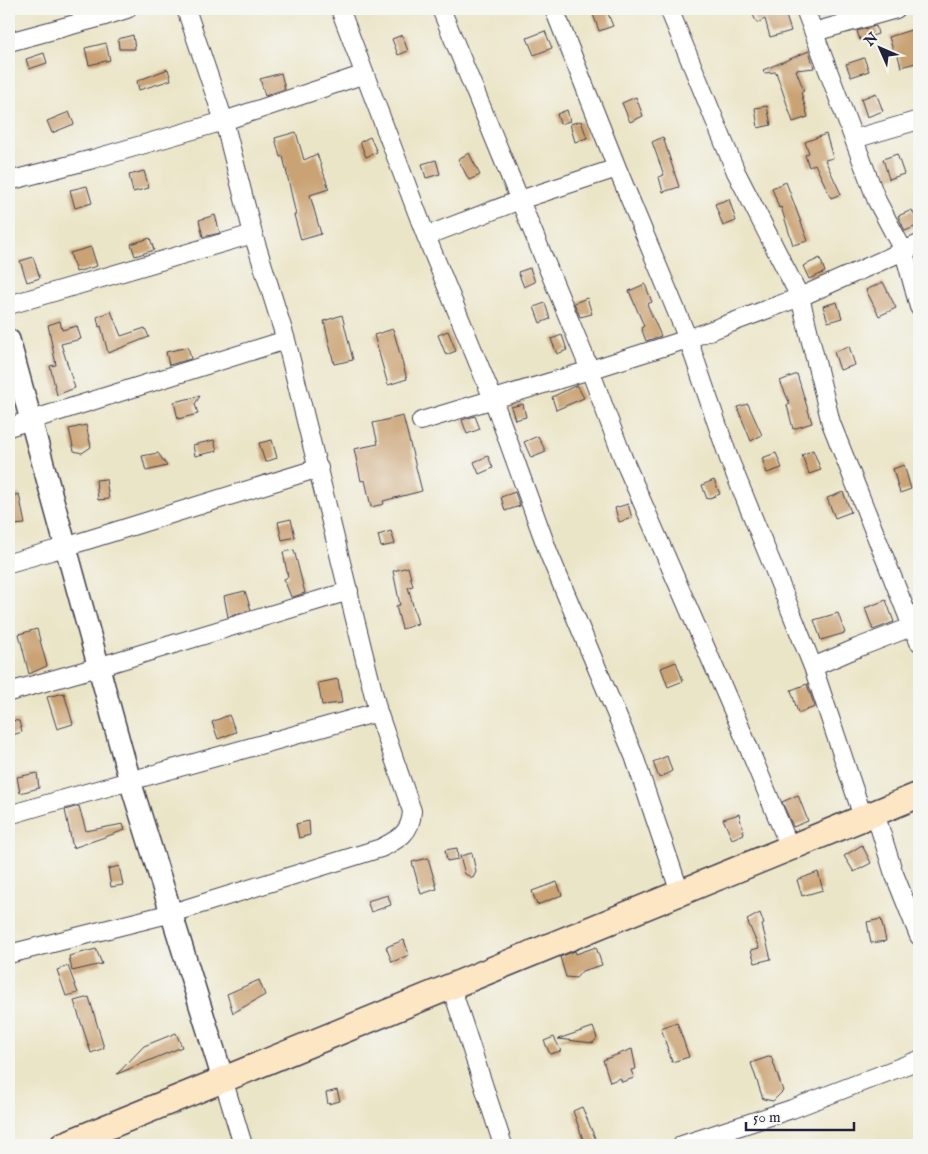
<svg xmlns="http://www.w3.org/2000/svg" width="928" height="1154" font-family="'IM FELL English',serif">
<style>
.building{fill:#caa374}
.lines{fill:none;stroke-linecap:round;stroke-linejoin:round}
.minor-casing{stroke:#403f50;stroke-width:20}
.tertiary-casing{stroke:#403f50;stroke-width:24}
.secondary-casing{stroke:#403f50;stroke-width:28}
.minor{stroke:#fff;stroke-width:18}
.tertiary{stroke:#fff;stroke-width:21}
.secondary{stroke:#fce6c4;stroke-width:25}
</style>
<rect width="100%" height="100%" fill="#f6f6f2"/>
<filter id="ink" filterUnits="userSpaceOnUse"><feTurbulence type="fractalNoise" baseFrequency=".02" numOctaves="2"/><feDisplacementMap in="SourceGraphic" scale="10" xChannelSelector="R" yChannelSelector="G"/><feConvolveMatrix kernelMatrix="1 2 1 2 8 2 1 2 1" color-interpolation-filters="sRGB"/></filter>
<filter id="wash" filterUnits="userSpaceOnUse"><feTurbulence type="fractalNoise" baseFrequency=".0096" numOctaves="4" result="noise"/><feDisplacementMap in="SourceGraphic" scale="20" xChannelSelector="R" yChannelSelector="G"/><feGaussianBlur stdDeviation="1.12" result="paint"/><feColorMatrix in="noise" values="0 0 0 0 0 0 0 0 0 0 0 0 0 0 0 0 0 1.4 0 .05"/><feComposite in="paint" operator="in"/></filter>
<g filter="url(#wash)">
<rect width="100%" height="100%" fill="#ebe5c7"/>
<g id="blocks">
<path class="building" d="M606,9L613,26L599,31L593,14Z
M760,9H787L784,10L791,31L770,37L765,19L757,23L752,13Z
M876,26L878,34L860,40L857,31Z
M914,29L919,46V62L901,67L897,52L894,53L889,37Z
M545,31L552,48L534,55L527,38Z
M133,35L135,49H119L118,39Z
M402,35L408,51L398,55L392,39Z
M106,43L110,60L89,65L85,48Z
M809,51L814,68L796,70L804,91L801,92L808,117L793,122L776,72L764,73L763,70Z
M44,53L47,63L29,69L26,59Z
M864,58L869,71L851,77L846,64Z
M168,69L171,80L139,90L137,81Z
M281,73L285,89L265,96L260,79Z
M876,93L883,111L867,117L861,99Z
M636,97L643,116L630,122L622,103Z
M767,106L771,125L758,128L755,108Z
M567,110L570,121L560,124L557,114Z
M69,112L74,124L52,133L47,121Z
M581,121L587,138L575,142L570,124Z
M296,132L304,160L317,154L329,189L310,195L321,234L301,240L294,215H296L283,156L280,157L275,138Z
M826,134L833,158L825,160L841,194L831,198L815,164L809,167L805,155L809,153L805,142Z
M370,137L377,152L366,157L360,142Z
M663,137L679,187L663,192L659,177L664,175L652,142Z
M469,153L480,175L469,180L458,159Z
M897,154L904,174L889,179L883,159Z
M436,160L440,174L426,178L422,164Z
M144,171L149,188L133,192L129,175Z
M786,182L808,241L793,245L781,207L779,208L772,188Z
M87,186L92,203L75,208L70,190Z
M729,199L736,221L723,226L715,204Z
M912,210L919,225L905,231L898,216Z
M215,215L220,233L203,237L199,220Z
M150,238L154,250L135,256L131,244Z
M91,247L97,266L76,272L70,253Z
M33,257L40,278L27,282L20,261Z
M820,258L825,272L809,279L803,266Z
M530,268L535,282L524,287L518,272Z
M883,282L896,308L879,316L866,290Z
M645,284L652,302L647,304L661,336L646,341L641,328L644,326L629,291Z
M587,298L592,314L580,317L574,303Z
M837,302L842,318L828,322L823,306Z
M545,303L550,319L540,323L534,307Z
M111,311L121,336L145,328L149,337L108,353L101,326L99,327L97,317Z
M342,315L353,360L334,364L324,321Z
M60,321L62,330L77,326L81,339L61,344L75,388L57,395L50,366L56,365L48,325Z
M393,329L407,379L388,385L374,335Z
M448,331L456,351L446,355L438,335Z
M562,335L567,350L557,354L551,339Z
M849,346L855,365L840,370L834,352Z
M188,347L191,359L169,365L166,352Z
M797,374L812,423L793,429L787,405L790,404L780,381Z
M577,385L584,398L556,410L552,397Z
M200,396L195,404L198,414L178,419L174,402Z
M523,404L526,417L515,420L511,407Z
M748,404L762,435L751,441L737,407Z
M403,416L422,491L383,501L384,504L371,507L365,480L361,481L354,449L378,444L373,423Z
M475,416L480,429L467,434L462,420Z
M86,425L91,447L82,453L74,451L69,429Z
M538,436L546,452L531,458L524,442Z
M214,440L217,451L195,456L193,445Z
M272,440L277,458L265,462L259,443Z
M813,450L821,470L809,474L802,455Z
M158,453L167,466L146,471L142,456Z
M776,453L782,468L767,473L762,458Z
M488,456L493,468L479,474L474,462Z
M904,465L911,489L900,493L893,469Z
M106,479L109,499L98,500L96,480Z
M714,480L720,494L707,499L702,485Z
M515,492L520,506L505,511L501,497Z
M843,492L851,512L835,518L827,498Z
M19,494L25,524L13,525L9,513V497Z
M628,504L632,518L619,522L615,508Z
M291,519L295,537L282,540L278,522Z
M391,531L395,544L381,547L378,535Z
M294,550L305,593L293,597H291L284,579L288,577L283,552Z
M408,567L413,586L408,587L418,624L402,629L396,606L400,605L393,571Z
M245,591L251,610L228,617L224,596Z
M886,600L894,622L873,630L865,608Z
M838,613L845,633L821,640L814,620Z
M37,629L47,666L29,674L19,634Z
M676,662L683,681L668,687L661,668Z
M338,679L342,703L322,705L318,683Z
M807,684L815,707L798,713L791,690Z
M64,693L73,724L57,729L47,697Z
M229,715L236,732L218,739L212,722Z
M9,720L19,721L22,732L9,736Z
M667,756L672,771L659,778L653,762Z
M37,773L39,788L20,793L17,777Z
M798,795L808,821L793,827L782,802Z
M79,806L86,831L123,824L125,830L73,848L65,810Z
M739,814L744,834L732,839L723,819Z
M309,821L310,835L299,838L296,824Z
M862,845L871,863L854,872L844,856Z
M457,848L458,859L447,861L445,850Z
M472,853L476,872L473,878L465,874L460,856Z
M428,858L437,889L421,894L412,862Z
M119,866L123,885L111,887L108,869Z
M818,872L823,890L802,896L797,880Z
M557,882L562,895L537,905L532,891Z
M388,895L391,905L371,912L367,901Z
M760,913L764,924L762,925L771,959L755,963L751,950L759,948L747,920Z
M881,919L886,941L871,943L867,922Z
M404,940L409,955L392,962L386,947Z
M596,947L602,965L582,971L576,978L566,977L560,957L575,951L576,954Z
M96,949L102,964L72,971L69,956Z
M68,966L78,993L66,996L57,970Z
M259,980L265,995L233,1013L227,994Z
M89,997L104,1048L91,1053L74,1001Z
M677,1022L689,1057L672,1062L661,1028Z
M593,1027L597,1038L593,1043L558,1039Z
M176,1033L182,1047L117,1074L144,1046Z
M554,1037L561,1051L550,1054L544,1041Z
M632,1049L636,1069L631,1070L634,1078L622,1082L620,1078L610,1082L603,1060Z
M771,1056L783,1091L773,1101L763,1099L751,1063Z
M337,1090L340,1101L328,1104L326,1093Z
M582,1107L598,1145H585L573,1111Z"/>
</g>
</g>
<g filter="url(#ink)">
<use href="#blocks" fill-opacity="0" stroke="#403f50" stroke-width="1"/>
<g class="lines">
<defs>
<path id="minor" d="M340,9L426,236L493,399L549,554L634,756L680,893
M441,9L590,370L623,458L738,722L790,848
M554,9L617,168L688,339L729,459L772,564L813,667L863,817
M669,9L736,172L800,297L831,423L909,619L919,642
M805,9L877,201L904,252L919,307
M814,32L896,9
M9,42L105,16L127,9
M854,139L919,120
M9,181L93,159L224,121L365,74
M426,236L520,200L617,168
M9,305L253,234
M421,421L590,370L688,339L800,297L919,244
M9,427L286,340
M9,563L65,547L319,468
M813,667L857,648L919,624
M9,692L98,667L349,591
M875,813L893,871L919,936
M9,815L43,805L378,712
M9,954L172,913L381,848C399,839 411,833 412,811L378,712L286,340L253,234L224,121L186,9
M451,986L503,1145
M223,1079L243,1145
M682,1145L792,1109L919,1060"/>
<path id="tertiary" d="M9,340L130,781L223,1079"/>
<path id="secondary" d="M63,1145L919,795"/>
</defs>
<use href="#minor" class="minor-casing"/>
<use href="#tertiary" class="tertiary-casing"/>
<use href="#secondary" class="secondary-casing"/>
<use href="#minor" class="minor"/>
<use href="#tertiary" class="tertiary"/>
<use href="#secondary" class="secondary"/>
</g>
</g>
<rect width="928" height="1154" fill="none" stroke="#f6f6f2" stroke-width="30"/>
<g transform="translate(880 48) rotate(315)" stroke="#f6f6f2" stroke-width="4" paint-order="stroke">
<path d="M0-4L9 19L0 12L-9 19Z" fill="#22223b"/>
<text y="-8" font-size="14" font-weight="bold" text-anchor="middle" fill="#22223b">N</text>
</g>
<path d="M746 1122v8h108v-8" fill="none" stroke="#22223b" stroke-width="2.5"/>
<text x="753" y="1122" font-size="15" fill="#22223b" stroke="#f6f6f2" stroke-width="4" paint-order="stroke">50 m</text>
</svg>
